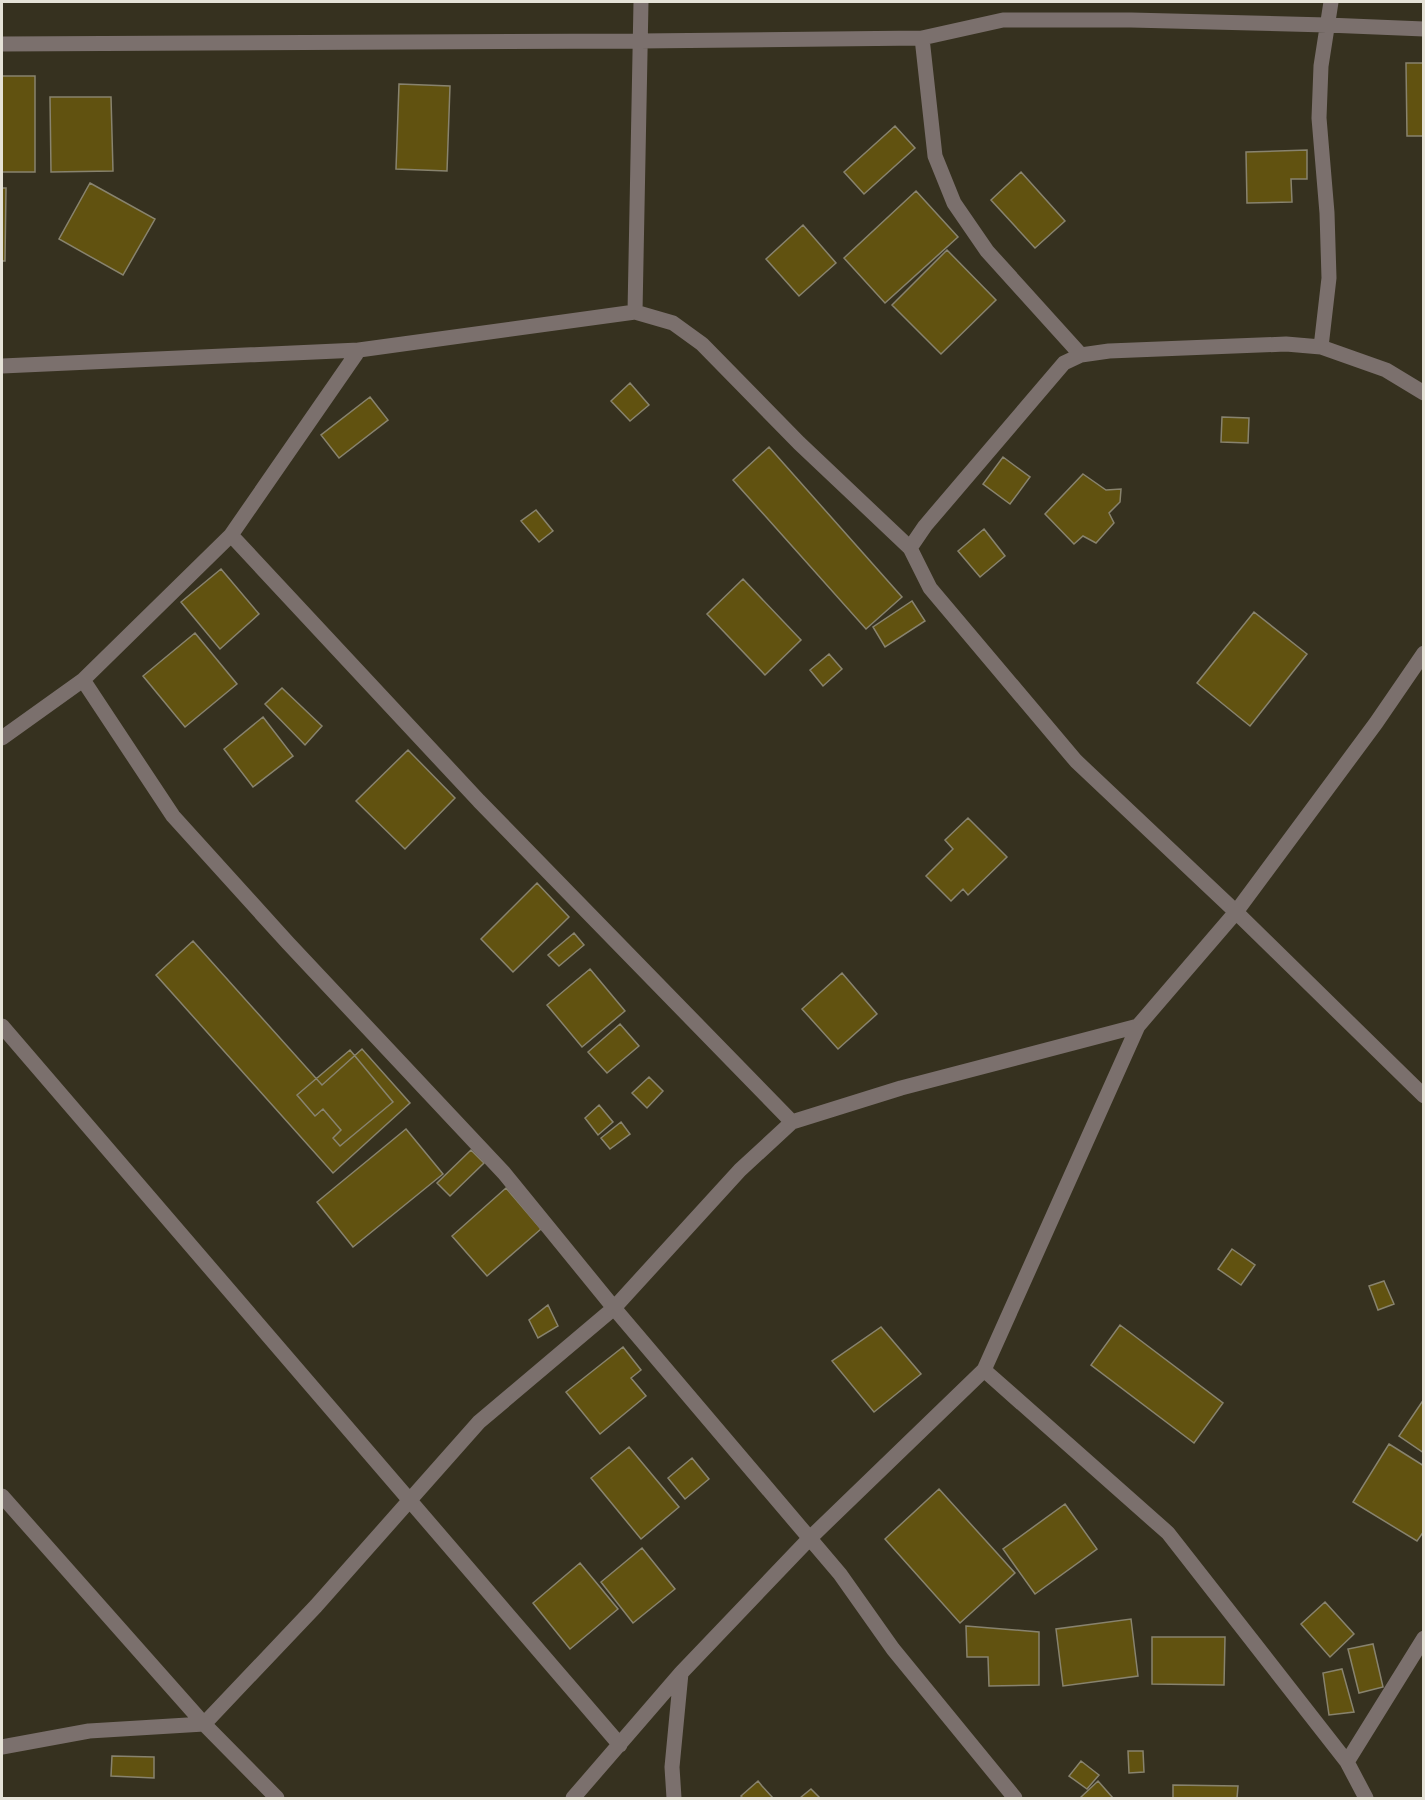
<svg xmlns="http://www.w3.org/2000/svg" width="1425" height="1800" font-family="'Exo 2',sans-serif">
<style>
.building{fill:#615210;stroke:#88836e;stroke-width:1.5}
.lines{fill:none;stroke-linecap:round;stroke-linejoin:round}
.minor{stroke:#7b706d;stroke-width:15}
</style>
<rect width="100%" height="100%" fill="#36311f"/>
<path class="building" d="M1406,63H1424V136H1407Z
M2,76H35V172H2Z
M399,84L450,86L447,171L396,169Z
M50,97H111L113,171L51,172Z
M895,126L915,148L864,194L844,172Z
M1307,150V179H1291L1292,202L1247,203L1246,152Z
M1021,172L1065,221L1035,248L991,200Z
M90,183L155,219L123,275L59,239Z
M2,188H6L5,261H2Z
M916,191L958,237L885,303L844,258Z
M803,225L836,263L799,296L766,259Z
M947,250L996,300L941,354L892,305Z
M630,383L649,405L630,421L611,401Z
M370,397L388,420L339,458L321,435Z
M1222,417L1249,418L1248,443L1221,442Z
M769,447L902,597L866,629L733,480Z
M1003,457L1030,477L1010,504L983,484Z
M1083,474L1106,490L1121,489L1120,502L1109,513L1114,523L1096,543L1083,536L1074,544L1045,514Z
M536,510L553,531L539,542L521,521Z
M984,529L1005,556L980,577L958,551Z
M221,569L259,614L220,649L181,602Z
M743,579L801,640L765,675L707,614Z
M912,601L925,621L885,647L873,627Z
M1254,612L1307,654L1250,726L1197,683Z
M195,633L237,684L185,727L143,676Z
M829,654L842,669L823,686L810,670Z
M282,688L322,726L305,745L265,704Z
M263,717L293,756L253,787L224,749Z
M408,750L455,798L405,849L356,801Z
M968,818L1007,857L968,895L963,889L951,901L926,876L953,849L945,840Z
M537,883L569,917L513,972L481,939Z
M574,933L584,945L559,966L548,955Z
M193,941L322,1085L362,1049L410,1103L333,1173L156,975Z
M590,969L625,1011L582,1047L547,1005Z
M842,973L877,1014L838,1049L802,1009Z
M620,1024L639,1046L607,1073L588,1052Z
M350,1050L393,1102L340,1146L333,1138L341,1130L323,1109L315,1116L297,1095Z
M649,1077L663,1091L647,1108L632,1093Z
M599,1105L613,1122L598,1135L585,1118Z
M621,1122L630,1134L610,1149L601,1138Z
M406,1129L443,1174L353,1247L317,1202Z
M471,1150L484,1163L450,1196L437,1183Z
M506,1188L541,1229L487,1276L452,1236Z
M1232,1249L1255,1265L1241,1285L1218,1269Z
M1384,1281L1394,1304L1378,1310L1369,1286Z
M548,1305L558,1326L538,1338L529,1320Z
M1120,1325L1223,1403L1194,1443L1091,1365Z
M881,1327L921,1374L874,1412L832,1361Z
M623,1347L641,1370L631,1378L646,1396L600,1434L566,1392Z
M1424,1399V1453L1399,1436Z
M1389,1444L1424,1466V1531L1417,1541L1353,1502Z
M629,1447L679,1507L641,1539L591,1478Z
M692,1458L709,1479L685,1499L668,1478Z
M939,1489L1015,1573L960,1623L885,1539Z
M1065,1504L1097,1549L1035,1594L1003,1549Z
M642,1548L675,1589L633,1623L601,1582Z
M580,1563L618,1609L570,1649L533,1603Z
M1325,1602L1354,1634L1330,1657L1301,1624Z
M1131,1619L1138,1676L1063,1686L1056,1629Z
M966,1626L1039,1632V1685L989,1686L988,1657H967Z
M1152,1637H1225L1224,1685L1152,1684Z
M1373,1644L1383,1687L1359,1693L1348,1649Z
M1342,1669L1354,1712L1329,1715L1323,1673Z
M1128,1751H1143L1144,1772L1129,1773Z
M112,1756L154,1757V1778L111,1776Z
M1081,1761L1099,1775L1087,1789L1069,1776Z
M758,1781L762,1786L773,1798H743L741,1796Z
M1098,1781L1113,1798H1080Z
M1173,1785L1238,1786L1237,1798H1173Z
M811,1789L820,1798H800Z"/>
<g class="lines">
<path class="minor" d="M922,38L935,156L954,203L987,251L1081,355
M2,44L639,41L922,38L1003,20H1131L1327,25L1424,29
M635,312L641,2
M1321,347L1329,278L1327,213L1319,118L1321,66L1331,2
M2,366L359,350L635,312L673,323L702,344L799,443L910,548
M1424,393L1386,370L1321,347L1286,344L1109,351L1081,355L1064,363L925,526L910,548L930,588L1076,761L1236,912L1424,1096
M231,535L479,801L792,1122
M83,680L173,816L288,943L504,1173L614,1308L840,1574L893,1649L1015,1798
M2,738L83,680L231,535L359,350
M2,1026L620,1745
M984,1370L1168,1533L1347,1762L1366,1798
M2,1496L204,1724L277,1798
M2,1747L89,1731L204,1724L316,1606L479,1422L614,1308L740,1170L792,1122L901,1088L1138,1026
M1347,1762L1424,1638
M573,1798L681,1673L809,1539L984,1370L1138,1026L1236,912L1376,723L1424,653
M674,1798L672,1767L681,1673"/>
</g>
<rect width="1425" height="1800" fill="none" stroke="#e5e2d7" stroke-width="6"/>
</svg>
